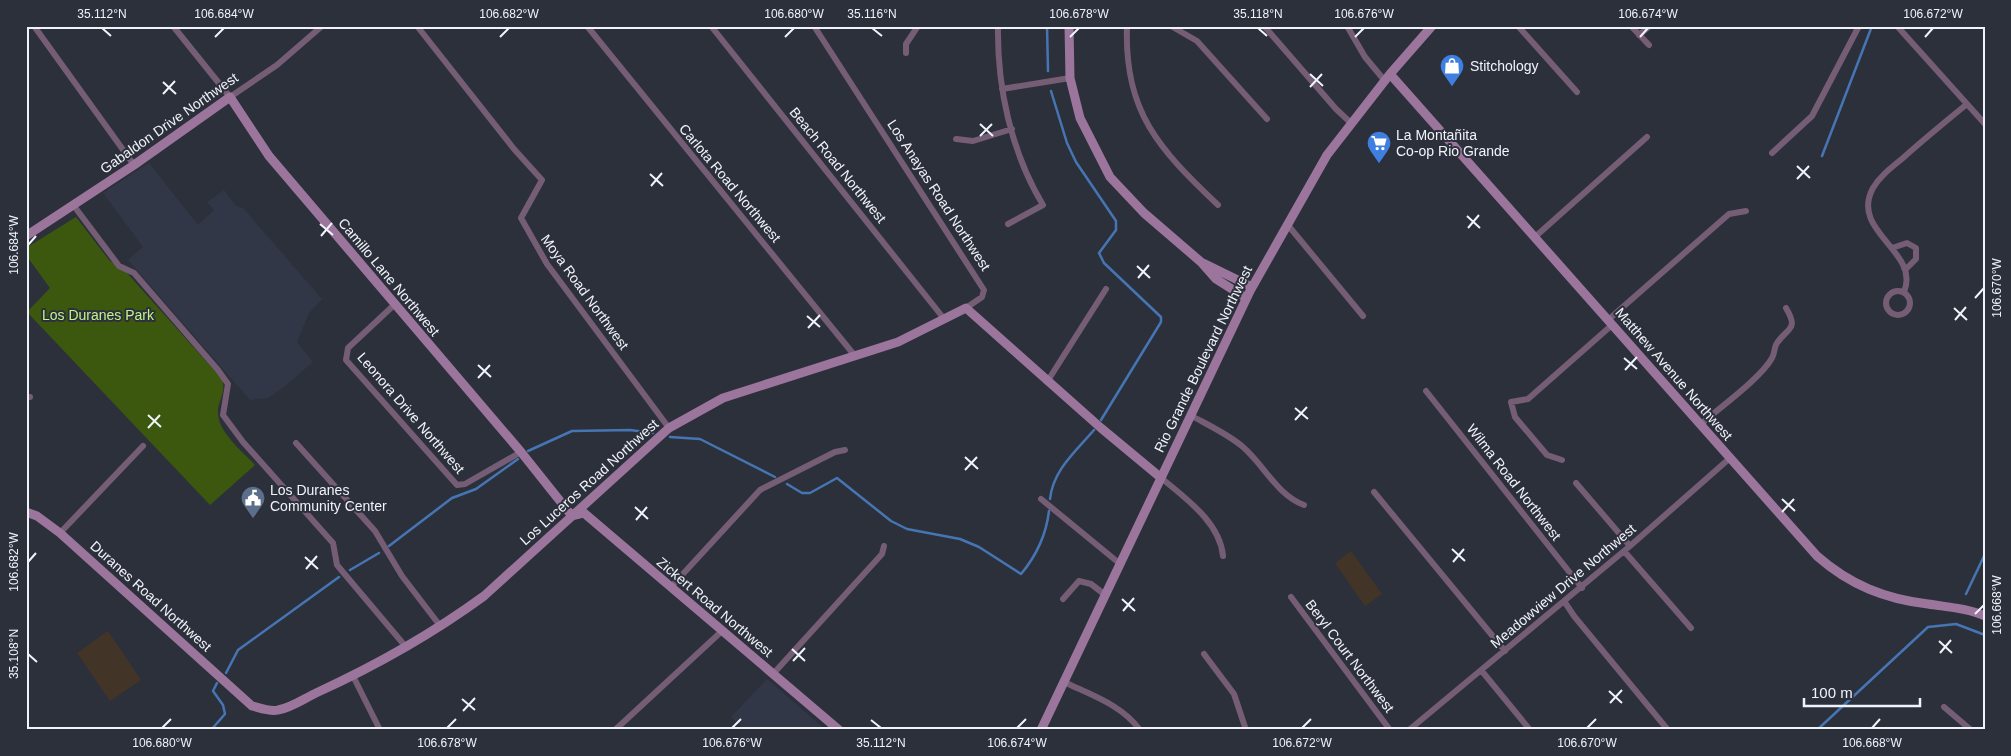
<svg xmlns="http://www.w3.org/2000/svg" width="2011" height="756" font-family="Helvetica,sans-serif">
<style>
.industrial{fill:#423527}
.built{fill:#323748}
.park{fill:#3c580f}
.lines{fill:none;stroke-linecap:round;stroke-linejoin:round}
.stream{stroke:#4675b4;stroke-width:2.5}
.street{stroke:#765d76;stroke-width:6}
.secondary{stroke:#9c759d;stroke-width:9}
.ticks{fill:none;stroke:#f1f3fb;stroke-width:2}
.labels{text-anchor:middle;stroke-width:4;stroke-linejoin:round;paint-order:stroke}
.poi-label{font-size:14px;fill:#f1f3fb;stroke:#2c303b;text-anchor:start}
.street-label{font-size:14px;fill:#f1f3fb;stroke:#2c303b}
.park-label{font-size:14px;fill:#c3f18a;stroke:#2c303b}
.neatline{fill:none;stroke:#f1f3fb;stroke-width:2}
.ticks-label{font-size:12px;text-anchor:middle;fill:#f1f3fb}
</style>
<rect width="100%" height="100%" fill="#2c303b"/>
<path class="industrial" d="M1351,551L1382,594L1365,606L1335,563Z
M108,631L141,680L110,701L77,653Z"/>
<path class="built" d="M149,163L198,225L214,210L207,202L224,190L236,206L243,208L322,299L309,313L297,342L313,362L284,387L268,398L250,400L128,260L143,247L103,193Z
M767,679L826,730H745L731,717Z"/>
<path class="park" d="M76,217L109,260L127,273L222,379C227,393 217,401 218,414C219,433 243,452 255,465L210,505L27,312L50,288L26,255V248Z"/>
<g class="lines">
<path class="stream" d="M1047,26L1048,71
M1051,91L1067,143L1076,162L1116,221V230L1099,253L1104,263L1161,317V322L1101,420
M1822,156L1872,26
M670,437L700,439L775,477
M528,451L572,431L630,430L653,433
M787,484L802,493H810L837,478L891,521L907,529L960,539L979,547L1021,574C1037,555 1046,536 1049,511
M1050,499C1053,470 1076,451 1094,430
M389,546L452,498L476,489L518,459
M350,570L379,553
M1966,594L1985,554
M226,673L238,650L339,577
M211,730L225,714L223,705L213,691L217,683
M1817,730L1928,627L1956,624L1985,635"/>
<path class="street" d="M34,26L134,165
M173,26L230,97L277,65L322,26
M417,26L514,149L542,180L521,218L547,264L669,428
M587,26L855,356
M711,26L945,320
M814,26L984,290L982,297L966,308
M998,26C997,87 1011,152 1043,205L1008,224
M1127,26C1124,112 1159,149 1218,205
M1171,26L1197,41L1267,119
M1264,26L1336,109L1351,123
M1347,26L1365,57L1385,81
M1518,26L1577,92
M1631,26L1649,45
M1897,26L1985,124
M1639,35L1650,26
M906,53V44L918,26
M1002,89L1070,78
M956,139L973,141L1012,129
M1772,153L1812,116L1859,26
M74,206L119,266L134,273L218,370L228,384L223,415L243,442L333,543L337,565L406,647
M1287,224L1363,316
M1536,236L1647,137
M1892,248L1907,243L1916,248V259L1905,270
M1886 303a12 12 0 1 1 24 0a12 12 0 1 1-24 0Z
M1904,292C1921,251 1849,232 1873,188C1880,176 1892,167 1903,158C1924,139 1945,122 1967,104
M394,305L348,348L346,360L457,485L465,484L521,452
M1608,320L1729,214L1746,211
M1047,382L1106,289
M1426,391L1582,588
M26,397H30
M1190,415C1208,425 1228,434 1243,447C1264,465 1277,495 1304,505
M1700,425C1719,408 1761,378 1772,358C1775,353 1774,347 1777,343C1788,327 1799,330 1786,308
M296,443L375,531L402,576L441,627
M1562,460L1547,455L1515,417L1511,402L1528,399L1612,325
M1160,477C1185,498 1220,522 1223,556
M1576,483L1630,546
M1374,492L1505,651
M1041,499L1119,563
M60,533L143,446
M1624,551L1691,628
M671,587L760,490L835,452L845,450
M1291,597L1390,730
M1063,599L1079,581L1091,584L1104,594
M1564,601L1574,616L1668,730
M1204,654L1234,694L1246,730
M1481,670L1530,730
M773,674L882,554L884,546
M353,676L380,730
M1064,682C1091,695 1122,705 1140,730
M1944,707L1971,730
M615,730L722,631
M1409,730L1630,546L1730,458"/>
<path class="secondary" d="M1069,26L1070,78L1080,118L1110,177L1144,213L1201,262L1216,279L1246,298
M1390,74L1817,556C1850,585 1885,599 1928,604C1947,607 1967,608 1985,616
M26,236L134,165L230,97L269,156L521,452L572,516L584,513L839,730
M1203,263L1252,287
M26,512L37,516L60,533L252,706C260,708 270,712 278,710C291,708 305,698 316,693C375,666 432,634 484,596L669,428L723,398L898,342L966,308L1101,428L1160,477
M1041,730L1250,291L1327,155L1390,74L1432,26"/>
</g>
<path class="ticks" d="M102,28L111,36M872,28L882,36M1258,28L1267,36M215,37L224,28M500,37L509,28M785,37L794,28M1070,37L1079,28M1355,37L1364,28M1640,37L1648,28M1925,37L1933,28M1310,74L1323,86M163,82L176,94M1310,87L1322,74M163,94L175,81M980,124L993,136M980,136L992,124M1797,166L1810,178M650,174L663,186M1797,179L1809,166M651,186L662,173M1467,216L1480,228M320,224L333,235M1468,228L1479,215M321,236L332,223M28,245L36,236M1137,266L1150,278M1138,278L1149,265M1975,298L1984,288M1954,308L1967,320M807,316L820,327M1955,320L1966,307M808,328L820,315M1624,358L1637,369M478,365L491,377M1625,370L1637,357M478,378L490,365M1295,408L1308,419M148,415L161,427M1295,420L1307,407M148,428L160,415M965,457L978,469M965,470L977,457M1782,499L1795,511M635,507L648,519M1782,512L1794,499M636,520L647,507M1452,549L1465,561M305,557L318,569M28,562L36,553M1453,562L1464,549M306,569L317,556M1122,599L1135,611M1123,611L1134,598M1975,614L1984,605M1939,641L1952,653M792,649L805,661M1940,653L1951,640M28,654L37,662M793,661L805,648M1609,691L1622,703M462,699L475,710M1610,703L1622,690M463,711L475,698M871,720L881,728M162,728L171,719M447,728L456,719M732,728L741,719M1017,728L1026,719M1302,728L1311,719M1587,728L1596,719M1872,728L1880,719"/>
<defs>
<symbol id="shop-pin" viewBox="-11 -11 22 30"><path d="M0 17L-7.5 6A9.5 9.5 0 1 1 7.5 6Z" fill="#3f7fe0" stroke="#2c303b"/><path d="M-5-2.5h2.3a2.7 3.5 0 0 1 5.4 0H5L5.5 6h-11ZM-1.5-2.5h3a1.5 2.3 0 0 0-3 0Z" fill="#fff"/></symbol>
<symbol id="supermarket-pin" viewBox="-11 -11 22 30"><path d="M0 17L-7.5 6A9.5 9.5 0 1 1 7.5 6Z" fill="#3f7fe0" stroke="#2c303b"/><path d="M-6-5.5h2.5l.6 2H6L4.5 2H-2.5L-4.4-4H-6ZM-1.5 3.2a1.3 1.3 0 1 0 .1 0ZM3 3.2a1.3 1.3 0 1 0 .1 0Z" fill="#fff"/></symbol>
<symbol id="civic-pin" viewBox="-11 -11 22 30"><path d="M0 17L-7.5 6A9.5 9.5 0 1 1 7.5 6Z" fill="#5c6f8a" stroke="#2c303b"/><path d="M-.6-6.5H3V-4.5H.6V-3L4-1V1h2V6H-6V1h2V-1L-.6-3ZM-1.2 2.5V6h2.4V2.5Z" fill="#fff"/></symbol>
</defs>
<g fill-rule="evenodd">
<use href="#shop-pin" x="1438" y="52" width="28" height="38"/>
<use href="#supermarket-pin" x="1365" y="129" width="28" height="38"/>
<use href="#civic-pin" x="239" y="484" width="28" height="38"/>
</g>
<g class="labels">
<g class="poi-label">
<text x="1470" y="71">Stitchology</text>
<text x="1396" y="140">La Montañita<tspan x="1396" dy="16">Co-op Rio Grande</tspan></text>
<text x="270" y="495">Los Duranes<tspan x="270" dy="16">Community Center</tspan></text>
</g>
<g class="street-label">
<text transform="translate(169 123) rotate(-35)" y="5">Gabaldon Drive Northwest</text>
<text transform="translate(838 165) rotate(51)" y="5">Beach Road Northwest</text>
<text transform="translate(730 183) rotate(50)" y="5">Carlota Road Northwest</text>
<text transform="translate(939 195) rotate(57)" y="5">Los Anayas Road Northwest</text>
<text transform="translate(389 277) rotate(50)" y="5">Camillo Lane Northwest</text>
<text transform="translate(585 292) rotate(54)" y="5">Moya Road Northwest</text>
<text transform="translate(1203 359) rotate(-64)" y="5">Rio Grande Boulevard Northwest</text>
<text transform="translate(1674 374) rotate(49)" y="5">Matthew Avenue Northwest</text>
<text transform="translate(411 413) rotate(49)" y="5">Leonora Drive Northwest</text>
<text transform="translate(589 482) rotate(-42)" y="5">Los Luceros Road Northwest</text>
<text transform="translate(1514 482) rotate(52)" y="5">Wilma Road Northwest</text>
<text transform="translate(1563 586) rotate(-40)" y="5">Meadowview Drive Northwest</text>
<text transform="translate(151 596) rotate(42)" y="5">Duranes Road Northwest</text>
<text transform="translate(715 607) rotate(40)" y="5">Zickert Road Northwest</text>
<text transform="translate(1350 656) rotate(53)" y="5">Beryl Court Northwest</text>
</g>
<g class="park-label">
<text x="98" y="320">Los Duranes Park</text>
</g>
</g>
<rect width="2011" height="756" fill="none" stroke="#2c303b" stroke-width="55"/>
<path d="M1804 698v8h116v-8" fill="none" stroke="#f1f3fb" stroke-width="2.5"/>
<text x="1811" y="698" font-size="15" fill="#f1f3fb" stroke="#2c303b" stroke-width="4" paint-order="stroke">100 m</text>
<rect x="28" y="28" width="1956" height="700" class="neatline"/>
<g class="ticks-label">
<text x="102" y="18">35.112°N</text>
<text x="224" y="18">106.684°W</text>
<text x="509" y="18">106.682°W</text>
<text x="794" y="18">106.680°W</text>
<text x="872" y="18">35.116°N</text>
<text x="1079" y="18">106.678°W</text>
<text x="1258" y="18">35.118°N</text>
<text x="1364" y="18">106.676°W</text>
<text x="1648" y="18">106.674°W</text>
<text x="1933" y="18">106.672°W</text>
<text transform="translate(14 245) rotate(-90)" y="4">106.684°W</text>
<text transform="translate(1997 288) rotate(-90)" y="4">106.670°W</text>
<text transform="translate(14 562) rotate(-90)" y="4">106.682°W</text>
<text transform="translate(1997 605) rotate(-90)" y="4">106.668°W</text>
<text transform="translate(14 654) rotate(-90)" y="4">35.108°N</text>
<text x="162" y="747">106.680°W</text>
<text x="447" y="747">106.678°W</text>
<text x="732" y="747">106.676°W</text>
<text x="881" y="747">35.112°N</text>
<text x="1017" y="747">106.674°W</text>
<text x="1302" y="747">106.672°W</text>
<text x="1587" y="747">106.670°W</text>
<text x="1872" y="747">106.668°W</text>
</g>
</svg>
